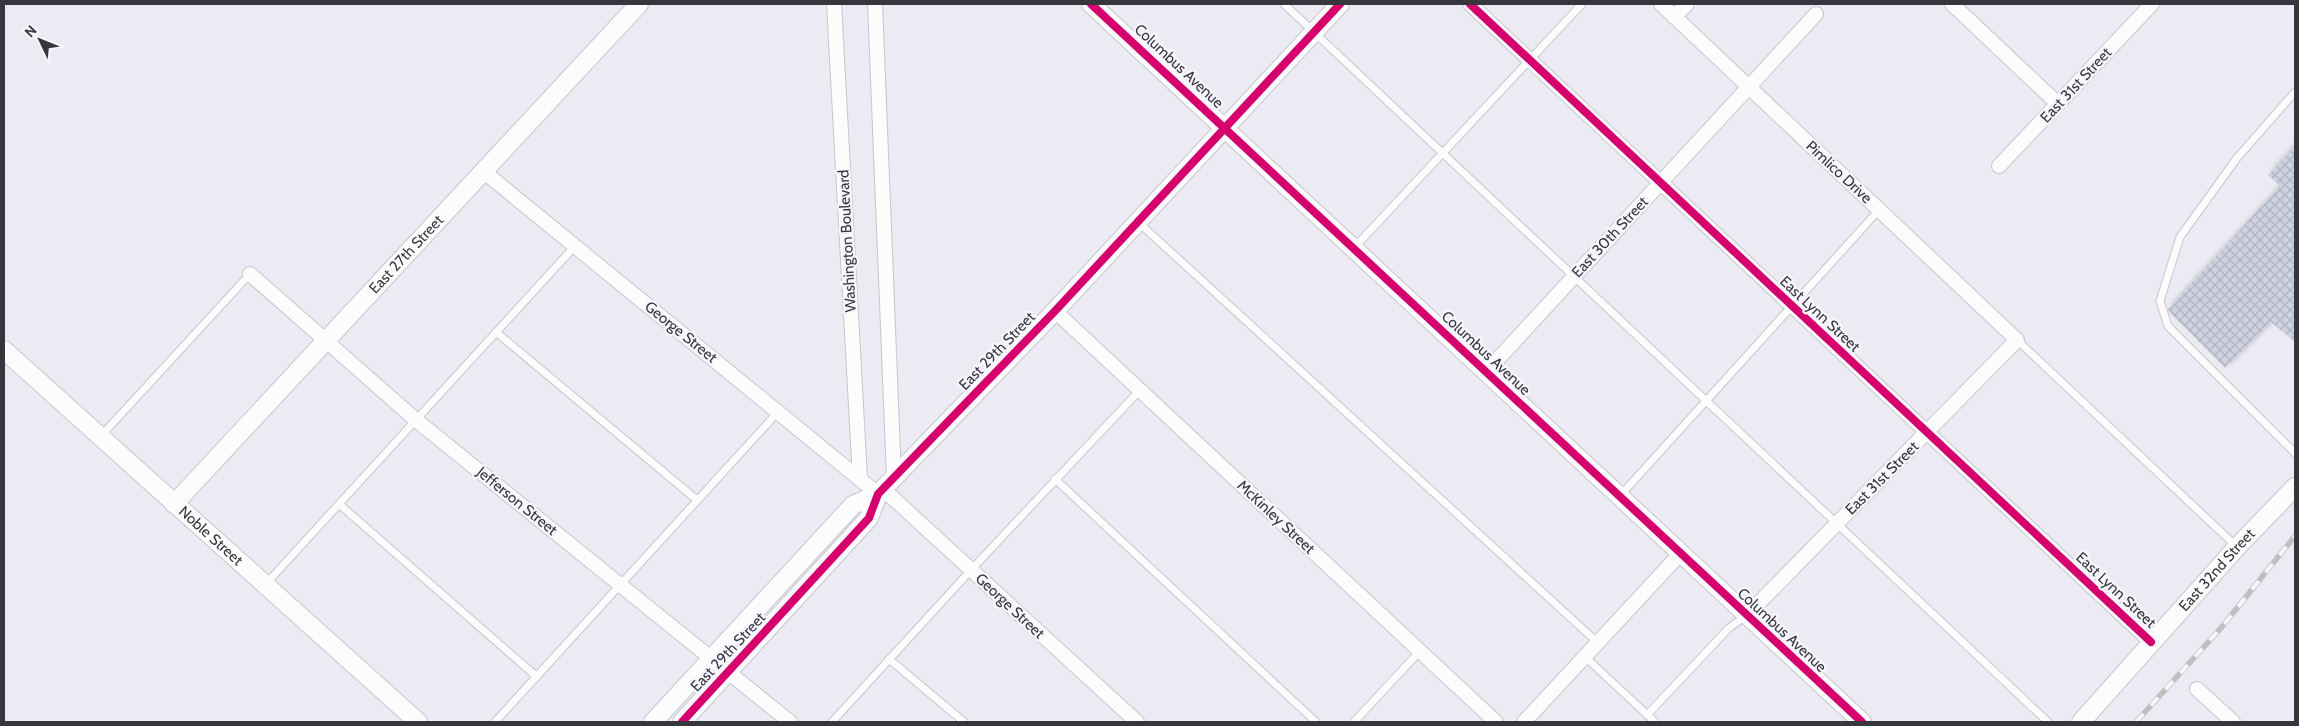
<svg xmlns="http://www.w3.org/2000/svg" width="2299" height="726" font-family="Cabin,sans-serif">
<style>
.building{fill:url(#building-cross-hatch);filter:url(#shadow)}
.lines{fill:none;stroke-linecap:round;stroke-linejoin:round}
.service-casing{stroke:#c7c6cc;stroke-width:9}
.minor-casing{stroke:#c7c6cc;stroke-width:16}
.tertiary-casing{stroke:#c7c6cc;stroke-width:20}
.service{stroke:#fcfcfd;stroke-width:7}
.minor{stroke:#fcfcfd;stroke-width:14}
.tertiary{stroke:#fcfcfd;stroke-width:18}
.rail-casing{stroke:#bfbfc1;stroke-width:5.5}
.rail{stroke:#f7f6ff;stroke-width:4;stroke-dasharray:11;stroke-linecap:butt}
.cycleway-casing{stroke:#f7f6ff;stroke-width:11}
.cycleway{stroke:#d6006c;stroke-width:8}
.labels{text-anchor:middle;stroke-width:4.5;stroke-linejoin:round;paint-order:stroke}
.street-label{font-size:15px;fill:#37363c;stroke:#f7f6ff}
</style>
<defs>
<pattern id="building-cross-hatch" width="8" height="8" patternUnits="userSpaceOnUse" patternTransform="scale(1.25)"><rect width="8" height="8" fill="#cdd1e0"/><path d="M0 0l8 8M0 8l8-8" fill="none" stroke="#b1b4c1"/></pattern>
<filter id="shadow"><feDropShadow dx="4.5" dy="-4.5" stdDeviation="2.5" flood-color="#0004"/></filter>
</defs>
<rect width="100%" height="100%" fill="#eceaf2"/>
<path class="building" d="M2295,146V342L2271,322L2225,368L2170,313L2168,309L2280,186L2268,175Z"/>
<g class="lines">
<defs>
<path id="service" d="M1284,4L2048,722
M2295,92L2237,158L2180,237L2160,301L2168,326L2295,453
M1138,222L1597,642
M1354,248L1582,4
M496,332L697,500
M2017,340L2237,547
M100,437L250,274
M1055,479L1316,722
M1619,497L1879,210
M339,504L537,677
M265,585L575,246
M1584,656L1655,722
M889,659L964,722
M1647,715L1729,628L1746,616
M495,722L778,412
M832,722L971,570L1140,390
M1354,722L1420,651"/>
<path id="minor" d="M834,4L860,479
M875,4L894,477
M1470,4L2151,642
M1661,4L2017,340L1746,616
M1952,4L2058,104
M1674,17L1687,4
M1999,166L2152,4
M483,171L878,494
M250,274L416,420L790,722
M1055,311L1496,722
M1486,372L1816,14
M883,489L1137,722
M2197,689L2233,722
M1524,722L1680,554"/>
<g id="tertiary">
<path d="M1091,4L1862,722"/>
<path id="s1" d="M4,350L418,722"/>
<path id="s2" d="M174,504L639,4"/>
<path d="M653,722L853,505L878,494"/>
<path d="M682,722L869,518L878,494L1055,311L1340,4"/>
<path id="s3" d="M2081,722L2237,547L2295,487"/>
</g>
</defs>
<use href="#service" class="service-casing"/>
<use href="#minor" class="minor-casing"/>
<use href="#tertiary" class="tertiary-casing"/>
<use href="#service" class="service"/>
<use href="#minor" class="minor"/>
<use href="#tertiary" class="tertiary"/>
<defs>
<path id="rail" d="M2136,722L2221,628L2295,536"/>
</defs>
<use href="#rail" class="rail-casing"/>
<use href="#rail" class="rail"/>
<defs>
<path id="cycleway" d="M1091,4L1862,722
M1470,4L2151,642
M682,722L869,518L878,494L1055,311L1340,4"/>
</defs>
<use href="#cycleway" class="cycleway-casing"/>
<use href="#cycleway" class="cycleway"/>
</g>
<g class="labels">
<g class="street-label">
<text transform="translate(1179 66) rotate(43)" y="5">Columbus Avenue</text>
<text transform="translate(2076 85) rotate(-47)" y="5">East 31st Street</text>
<text transform="translate(1839 172) rotate(43)" y="5">Pimlico Drive</text>
<text transform="translate(1610 237) rotate(-47)" y="5">East 30th Street</text>
<text transform="translate(847 241) rotate(-93)" y="5">Washington Boulevard</text>
<text dy="5" stroke="none"><textPath href="#s2" startOffset="341">East 27th Street</textPath></text>
<text transform="translate(1820 314) rotate(43)" y="5">East Lynn Street</text>
<text transform="translate(681 332) rotate(39)" y="5">George Street</text>
<text transform="translate(997 351) rotate(-46)" y="5">East 29th Street</text>
<text transform="translate(1486 353) rotate(43)" y="5">Columbus Avenue</text>
<text transform="translate(1882 478) rotate(-45)" y="5">East 31st Street</text>
<text transform="translate(517 501) rotate(39)" y="5">Jefferson Street</text>
<text transform="translate(1276 517) rotate(43)" y="5">McKinley Street</text>
<text dy="5" stroke="none"><textPath href="#s1" startOffset="278">Noble Street</textPath></text>
<text dy="5" stroke="none"><textPath href="#s3" startOffset="204">East 32nd Street</textPath></text>
<text transform="translate(2116 590) rotate(43)" y="5">East Lynn Street</text>
<text transform="translate(1010 606) rotate(43)" y="5">George Street</text>
<text transform="translate(1782 630) rotate(43)" y="5">Columbus Avenue</text>
<text transform="translate(728 652) rotate(-47)" y="5">East 29th Street</text>
</g>
</g>
<rect width="2299" height="726" fill="none" stroke="#37363c" stroke-width="10"/>
<g transform="translate(40 40) rotate(313)" stroke="#f7f6ff" stroke-width="4" paint-order="stroke">
<path d="M0-4L9 19L0 12L-9 19Z" fill="#37363c"/>
<text y="-8" font-size="14" font-weight="bold" text-anchor="middle" fill="#37363c">N</text>
</g>
</svg>
